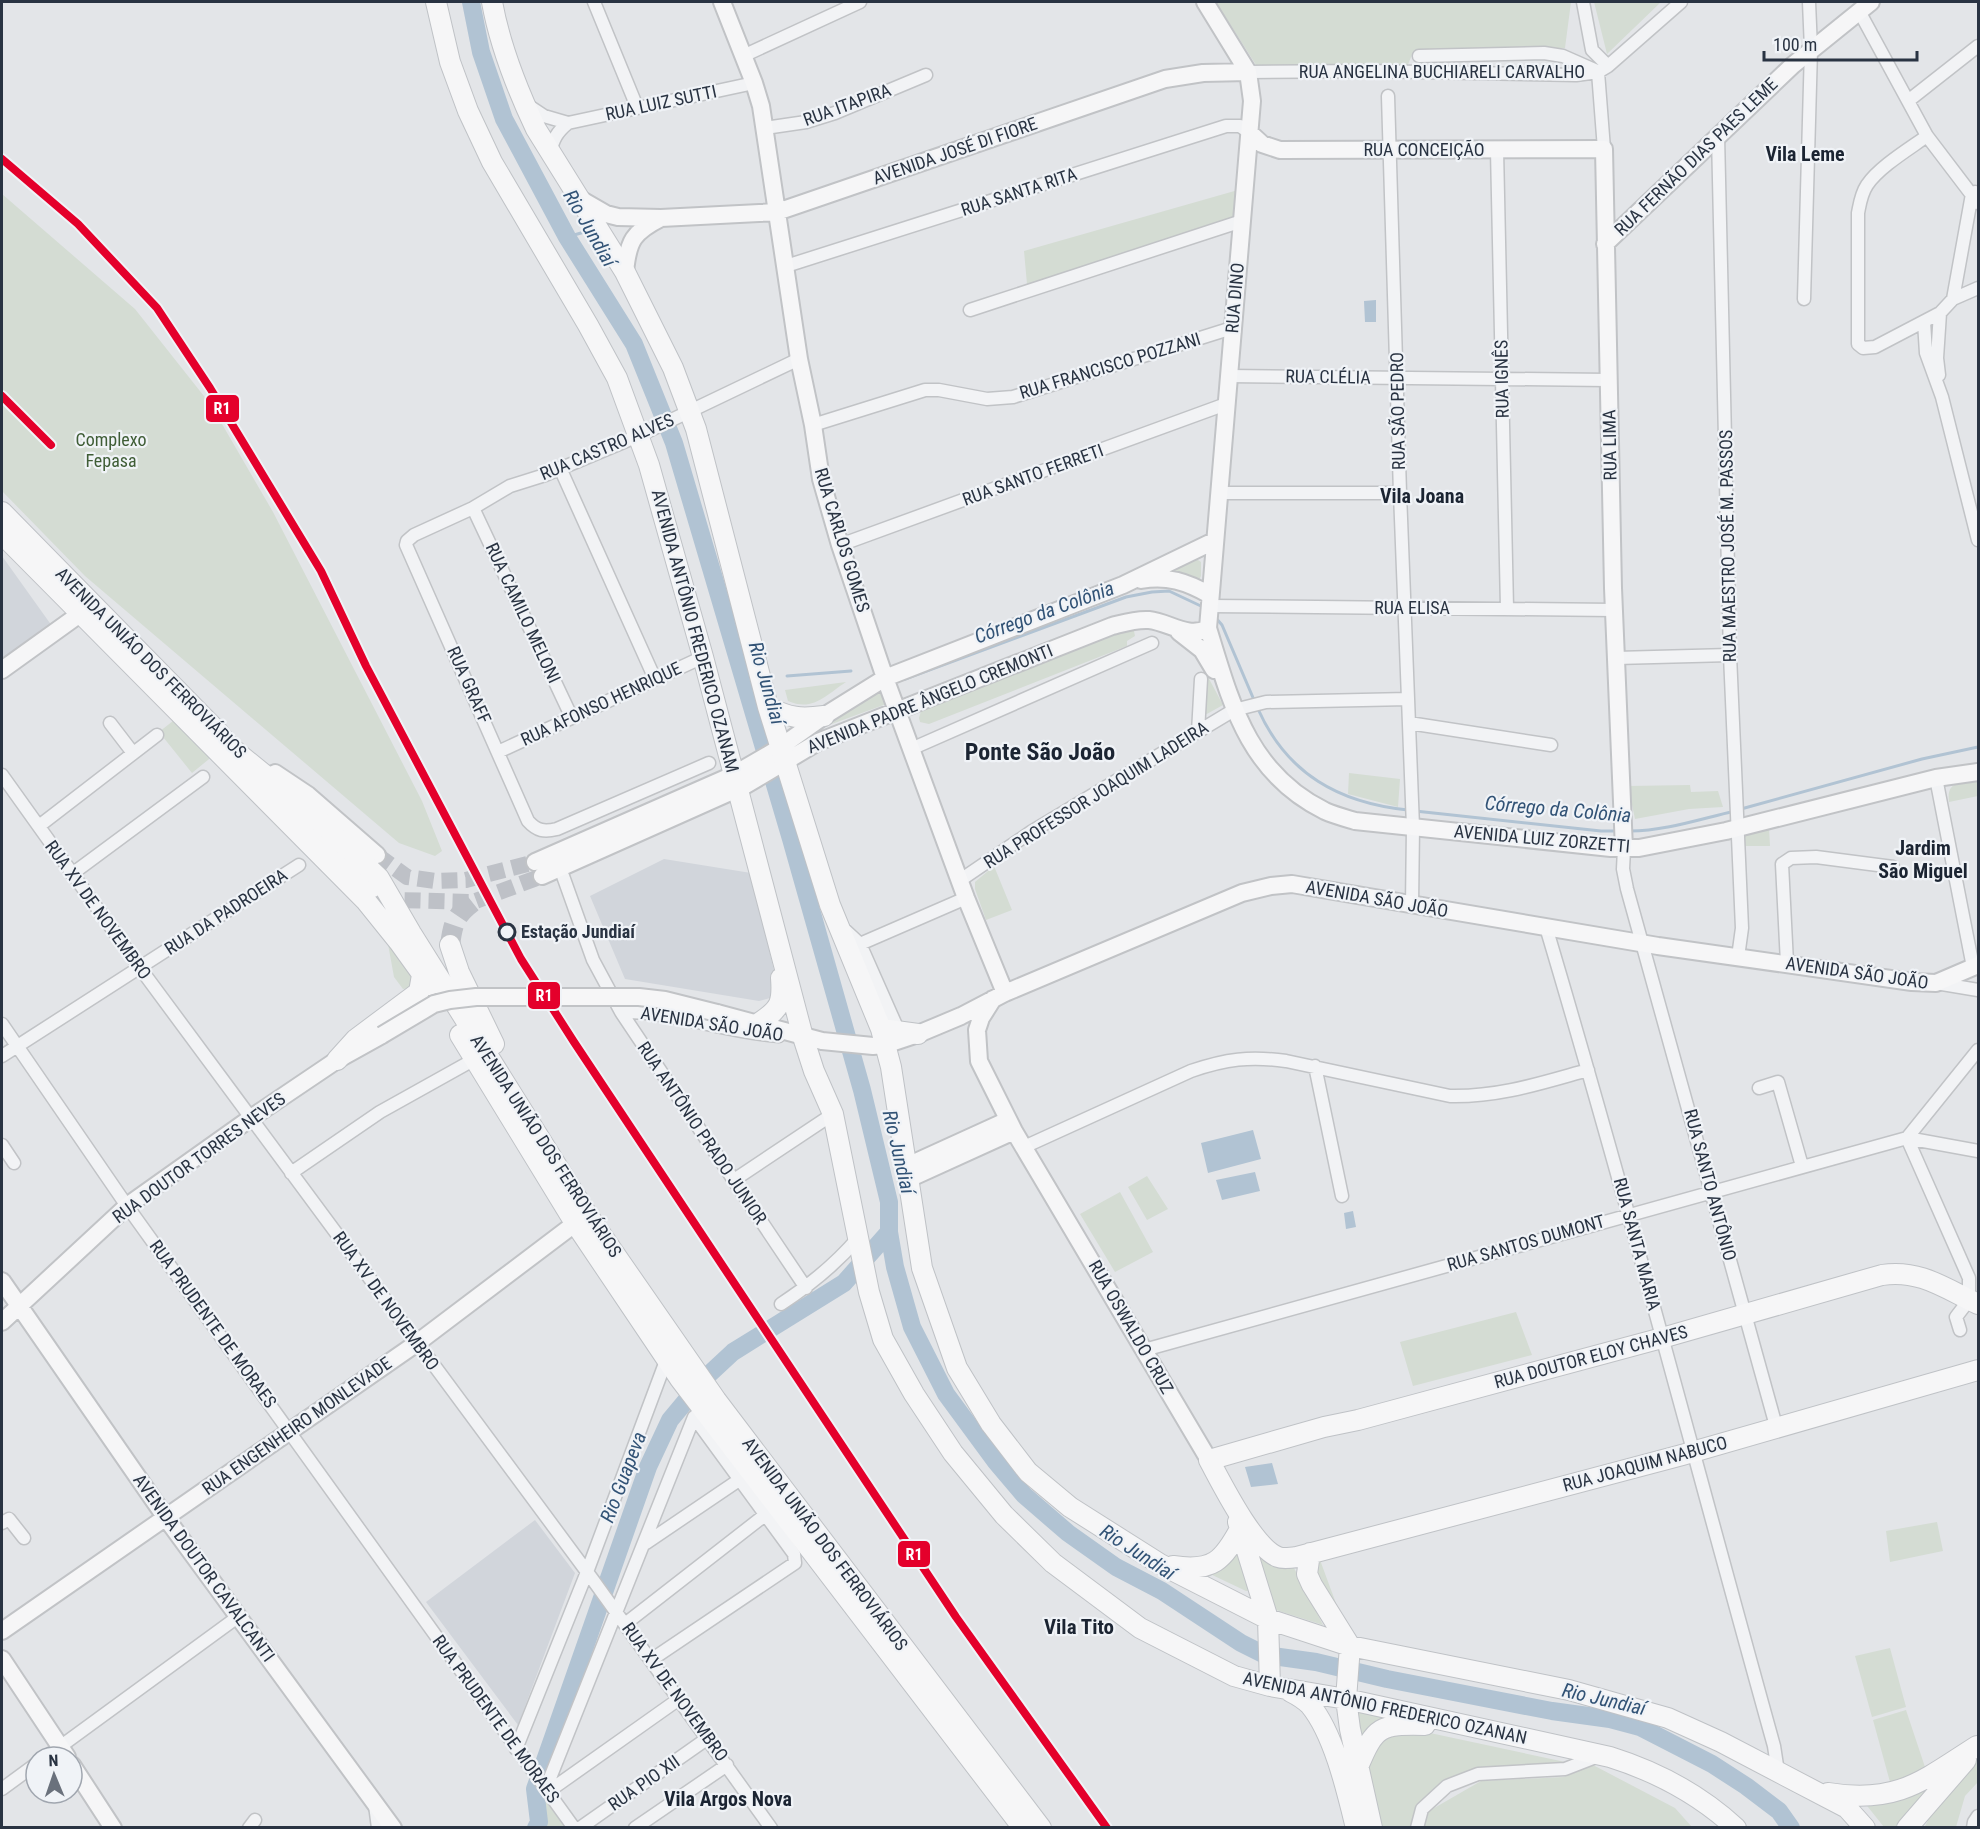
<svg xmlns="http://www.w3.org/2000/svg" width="1980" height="1829" font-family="'Roboto Condensed',sans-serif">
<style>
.built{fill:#d1d5db}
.green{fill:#d4dcd3}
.water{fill:#b1c3d3}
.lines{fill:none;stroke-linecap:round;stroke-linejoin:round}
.stream{stroke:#b1c3d3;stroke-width:3}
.river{stroke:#b1c3d3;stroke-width:18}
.secondary-tunnel{stroke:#bec1c7;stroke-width:16;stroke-dasharray:16 8;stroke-linecap:butt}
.primary-tunnel{stroke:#bec1c7;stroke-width:20;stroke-dasharray:20 10;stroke-linecap:butt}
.street-casing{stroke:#c1c3c6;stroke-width:15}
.secondary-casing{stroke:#c1c3c6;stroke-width:20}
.primary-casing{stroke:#bfc2c6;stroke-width:22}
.street{stroke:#f2f3f5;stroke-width:12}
.secondary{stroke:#f6f6f7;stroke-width:16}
.primary{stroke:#f6f6f7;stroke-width:20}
.secondary-bridge-casing{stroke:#c1c3c6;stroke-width:20;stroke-linecap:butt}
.secondary-bridge{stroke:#f6f6f7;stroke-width:16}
.rail-1-casing{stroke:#f0f3f7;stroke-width:12}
.rail-1{stroke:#e4002b;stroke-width:8}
.stop-dot{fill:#f0f3f7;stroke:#293342;stroke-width:3}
.labels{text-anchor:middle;stroke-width:4.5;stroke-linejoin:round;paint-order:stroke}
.street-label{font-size:18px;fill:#293342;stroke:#f0f3f7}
.park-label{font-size:18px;fill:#3f5d36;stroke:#f0f3f7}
.stop-label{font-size:18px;font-weight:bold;fill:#293342;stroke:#f0f3f7;text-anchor:start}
.neighbourhood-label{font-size:20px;font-weight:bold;fill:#1b2432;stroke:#f0f3f7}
.water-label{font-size:20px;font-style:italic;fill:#325376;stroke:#f0f3f7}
.quarter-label{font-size:21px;font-weight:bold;fill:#1b2432;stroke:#f0f3f7}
.district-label{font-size:24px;font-weight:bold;fill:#1b2432;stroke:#f0f3f7}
.line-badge{stroke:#f0f3f7;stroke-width:2}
.badge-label{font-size:16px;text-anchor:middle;font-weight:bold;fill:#fff}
</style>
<rect width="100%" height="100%" fill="#e3e5e8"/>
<path class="built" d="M2,556L52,626L2,659Z
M664,859L751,873L775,975L770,998L759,1001L625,979L590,896Z
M535,1520L575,1573L518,1725L426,1602Z"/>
<path class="green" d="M1216,2H1571L1565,48L1413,52L1407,67L1256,65Z
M1594,2H1661L1607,54Z
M1238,190L1236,219L1027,284L1024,251Z
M2,194L135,309L211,405L273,512L422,801L442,851L435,856L399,843L85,576L2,491Z
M1195,558L1201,562V576L1199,580L1170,572L1172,567Z
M1127,629L1134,631L1135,636L1127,641V646L929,724L920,722L919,718L921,711Z
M1207,675L1223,705L1205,715Z
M846,682C826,695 813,712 788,701L785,690Z
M883,689L889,703L810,732Z
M178,717L214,755L192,773L159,732Z
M1349,773L1400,779L1398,807L1348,794Z
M1978,781V796L1949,802C1946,780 1962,783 1978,781Z
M1690,785L1691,792L1718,791L1723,807L1689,809L1635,819L1628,786Z
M1769,828L1770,846H1745L1744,829Z
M994,866L1012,910L986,920L975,889V882Z
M388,944L413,973L411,988L403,989L394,977Z
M1147,1176L1168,1209L1147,1220L1128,1187Z
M1120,1192L1153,1252L1115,1272L1080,1214Z
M1516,1312L1532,1355L1413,1386L1400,1342Z
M1937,1522L1943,1551L1890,1562L1886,1531Z
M1250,1542L1293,1566L1323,1625L1273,1609Z
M1238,1549L1251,1590L1246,1591L1208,1573Z
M1320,1560L1344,1625L1314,1577L1315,1563Z
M1890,1648L1906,1707L1872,1717L1855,1656Z
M1350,1710L1423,1722L1394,1723L1359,1756Z
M1906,1710L1926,1770L1890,1782L1873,1720Z
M1416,1730L1570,1763L1477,1769L1446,1781L1413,1828L1378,1827L1362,1766L1373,1742L1392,1731Z
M1978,1758V1782L1965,1796L1956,1827L1924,1828L1935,1807Z
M1593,1765L1675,1808L1692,1827L1424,1828L1429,1811L1481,1781L1563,1777Z
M1948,1773L1895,1827H1884L1864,1802Z
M539,1793L566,1827H541L544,1820Z"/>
<path class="water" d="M1376,300V322H1365L1364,301Z
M1253,1130L1261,1159L1208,1173L1201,1143Z
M1255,1172L1260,1191L1222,1200L1216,1180Z
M1353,1211L1356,1227L1346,1229L1344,1213Z
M1272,1463L1278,1484L1251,1487L1245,1467Z"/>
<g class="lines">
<path class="stream" d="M567,237L588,231
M1215,617L1222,625L1254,700
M787,676L851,671
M905,679L1126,597L1152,592L1169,591L1203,607
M1258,709C1287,774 1339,803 1408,810
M1741,809L1922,759L1978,747
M1415,811L1601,831H1617
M1630,831C1665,831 1700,819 1735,811"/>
<path class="river" d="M471,2L481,52L504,119L567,237L634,344L674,443L791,839L862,1090L889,1202V1232L895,1267L912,1327L946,1394L996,1462L1024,1495L1068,1533L1116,1567L1162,1591L1241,1643L1265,1655L1316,1662L1387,1679L1552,1711L1610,1719L1640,1727L1712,1764L1746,1786L1779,1811L1791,1828
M536,1828L539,1822L535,1789L648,1467L670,1420L705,1378L733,1352L844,1283L889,1232"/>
<path class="secondary-tunnel" d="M377,855L407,877L435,881L466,880L535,862
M382,893L398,900L473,902L542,876"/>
<path class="primary-tunnel" d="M450,945C453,923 455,916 473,902"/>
<defs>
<path id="street" d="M594,2L637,107
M1583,2L1592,50L1608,66
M1859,11L1927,136L1978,203
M743,56L860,2
M1419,56L1544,53L1563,56L1597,71
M1248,72L1366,71L1576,75L1598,72L1608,66L1681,2
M1598,72L1604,149
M1388,96L1400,493L1413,827L1412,905
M1908,101L1978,46
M526,104L544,116L568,123
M765,128L806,122L835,113L926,75
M1718,136L1730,655L1742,928L1738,957
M1927,136C1909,149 1879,167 1867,185C1861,194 1860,203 1858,213V344L1863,348L1875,347L1940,313L1953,299L1978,288
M1497,150L1507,608
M550,153C553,139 557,132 568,123L754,83
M786,266L1226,126H1240L1250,133
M1804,299L1811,49L1809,2
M1953,299L1972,194L1975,192
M970,310L1242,221
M1924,322L1926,353L1942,397L1978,540
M1939,375L1937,358L1940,313
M1228,376L1608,380
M813,425L925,390H939L987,399L1013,397L1232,328
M560,468L655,679
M1220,493H1400
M473,508L572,718
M840,545L1226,404
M1209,606L1614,610
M1616,658L1730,655
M110,723L133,753
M1409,723L1551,745
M1198,732L1201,679
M911,749L1152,643
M498,752L703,657
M709,763L557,829C544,832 537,831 528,821L406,545L407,541L414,535L473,508L510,486L545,475L638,436L799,359
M2,775L140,968L593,1580L771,1828
M1936,778L1973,967
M39,826L157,735
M1624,849L1623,869L1627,889L1776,1426
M72,874L203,777
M563,876L593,960L621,1012L806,1288
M959,881L1031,832L1234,710L1266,702L1408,699
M1546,927C1627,1199 1698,1473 1774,1746L1778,1772
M846,931L860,944L899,1032
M860,944L966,898
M1787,963L1782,864L1791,858L1816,857L1893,867
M1936,983L1978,990
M621,1012C675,1011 726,1033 779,1036
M2,1024L127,1206L574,1828
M2,1056L299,865
M1315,1066L1342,1196
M1759,1088L1778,1082L1802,1166
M1907,1138L1969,1278V1300L1956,1317L1960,1330
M1907,1138L1978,1050
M2,1145L14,1163
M1024,1147L1191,1071C1226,1059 1250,1056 1286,1061L1450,1096C1500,1097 1541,1083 1588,1070
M291,1173L380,1112L475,1059
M734,1180L833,1114
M781,1304C810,1285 835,1265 858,1238
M1144,1350L1907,1138L1978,1151
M2,1523L9,1519L24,1538
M646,1543L739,1480
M625,1624L765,1515
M651,1660L795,1563L794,1554L694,1417
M516,1749L587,1572L667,1358
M46,1757L239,1616
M546,1788L694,1417L707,1406
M2,1789L36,1764
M549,1791L679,1699
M375,1805L378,1828
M249,1828L255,1820
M580,1828L708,1738
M635,1828L727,1765
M1417,1828L1422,1809L1447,1786L1478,1774L1565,1769L1601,1755
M1973,1828L1974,1822L1978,1816"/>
<path id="secondary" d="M722,2L754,83L761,106L799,359L813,425L821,479L840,545L885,678L966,898L1005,993
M1205,2L1248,72L1252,101L1208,628C1231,703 1248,773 1325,811C1334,815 1345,818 1355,821L1611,848H1639L1726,831L1936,778L1978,772
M1250,133L1262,144L1280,150L1604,149L1613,588L1624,849
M580,199L606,214L618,217L661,218L777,212L1165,79L1203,73L1248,72
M1605,244L1793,65L1871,2
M625,272C628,241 633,232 661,218
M1141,580C1167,575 1187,582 1210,595
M1179,632L1202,650L1214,670
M2,670L91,606
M275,773L308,795L377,855
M263,785L305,821L373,889
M535,862L733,775L776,750L824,716L885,678L1123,585L1214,541
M542,876L746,785L818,742L1112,626C1124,623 1136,619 1149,620C1169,622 1188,639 1208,628
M993,999L981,1018L977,1030L979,1061L1014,1131L1209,1460
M717,1013L822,1041L873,1046L885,1045L918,1034L961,1016L1005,993L1242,893L1271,886L1292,884L1658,946L1912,982L1936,983L1978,965
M907,1166L1008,1120
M909,1181L913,1177L1014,1131
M2,1281L166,1518L393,1828
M2,1322L127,1206L251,1118L337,1060L382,1035
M2,1631L417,1343L585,1216
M2,1659L67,1757
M72,1765L113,1828"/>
<path id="primary" d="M436,2L450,62L468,111L492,162L588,325L617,378L649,465L703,657L803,1037L814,1071L833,1114L869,1292L883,1339L914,1394L953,1453L1004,1515L1053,1563L1140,1628L1234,1676L1270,1686L1346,1699L1610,1757C1658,1772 1699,1794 1736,1828
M492,2C500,46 517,89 536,129L625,272L673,368L696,429L768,707L830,905L881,1029L891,1067L922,1268L957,1368L991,1424L1028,1472L1070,1507L1160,1564L1268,1619L1350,1646L1569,1690L1668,1718L1721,1742L1847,1808L1865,1828
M2,512L218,732L228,745L309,811L379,878L411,933L587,1214L716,1400L1041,1828
M2,534L366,901L399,942L430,985
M768,707C790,718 800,719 824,716
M450,945L459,972L494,1044
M759,1023C780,1009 783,1003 781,978
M881,1029L918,1034
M460,1035L575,1223L680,1379L1023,1828
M337,1060L356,1039L419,992L422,975
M1978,1304C1946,1289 1920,1269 1882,1275L1662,1338L1358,1420L1324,1427L1209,1460C1222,1484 1253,1547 1278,1557C1283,1559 1290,1558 1297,1557L1682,1455L1978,1370
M1238,1522L1268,1619L1270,1686
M1310,1553L1307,1574L1312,1585L1350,1646L1346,1699L1350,1729L1372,1828
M1173,1566C1213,1572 1223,1561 1241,1527
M1291,1692C1297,1695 1305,1700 1310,1705C1334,1734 1347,1791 1356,1828
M1358,1767C1375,1726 1380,1724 1425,1725
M1828,1793C1898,1804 1922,1781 1977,1746
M1907,1828L1966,1760"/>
</defs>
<use href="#street" class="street-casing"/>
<use href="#secondary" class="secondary-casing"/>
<use href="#primary" class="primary-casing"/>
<use href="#street" class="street"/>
<use href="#secondary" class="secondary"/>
<use href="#primary" class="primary"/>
<defs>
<path id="secondary-bridge" d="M382,1035L434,1004L450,1000L476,997H639L665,1000L717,1013"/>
</defs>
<use href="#secondary-bridge" class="secondary-bridge-casing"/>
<use href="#secondary-bridge" class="secondary-bridge"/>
<defs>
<path id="rail-1" d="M2,159L78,224L157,308L210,388L321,571L366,666L521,959L574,1042L956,1617L1107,1828
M2,396L51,445"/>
</defs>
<use href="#rail-1" class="rail-1-casing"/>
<use href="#rail-1" class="rail-1"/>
</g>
<circle class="stop-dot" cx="507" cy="932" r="8"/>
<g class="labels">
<g class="street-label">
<text x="1442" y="78">RUA ANGELINA BUCHIARELI CARVALHO</text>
<text transform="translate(661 103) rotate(-12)" y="6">RUA LUIZ SUTTI</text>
<text transform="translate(847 105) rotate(-20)" y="6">RUA ITAPIRA</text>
<text x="1424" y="156">RUA CONCEIÇÃO</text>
<text transform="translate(955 151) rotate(-19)" y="6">AVENIDA JOSÉ DI FIORE</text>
<text transform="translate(1696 157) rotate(-44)" y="6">RUA FERNÃO DIAS PAES LEME</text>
<text transform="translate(1019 192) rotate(-18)" y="6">RUA SANTA RITA</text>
<text transform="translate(1235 298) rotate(-85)" y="6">RUA DINO</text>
<text transform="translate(1110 366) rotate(-17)" y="6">RUA FRANCISCO POZZANI</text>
<text transform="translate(1328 377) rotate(1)" y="6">RUA CLÉLIA</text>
<text transform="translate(1502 379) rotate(-91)" y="6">RUA IGNÊS</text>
<text transform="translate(1398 411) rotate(-91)" y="6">RUA SÃO PEDRO</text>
<text transform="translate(1610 445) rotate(-91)" y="6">RUA LIMA</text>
<text transform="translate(607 447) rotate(-23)" y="6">RUA CASTRO ALVES</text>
<text transform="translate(1033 475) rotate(-20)" y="6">RUA SANTO FERRETI</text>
<text transform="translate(842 540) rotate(73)" y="6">RUA CARLOS GOMES</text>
<text transform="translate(1728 546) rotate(-91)" y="6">RUA MAESTRO JOSÉ M. PASSOS</text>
<text x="1412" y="614">RUA ELISA</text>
<text transform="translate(523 613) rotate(65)" y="6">RUA CAMILO MELONI</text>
<text transform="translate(695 631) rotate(75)" y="6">AVENIDA ANTÔNIO FREDERICO OZANAM</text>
<text transform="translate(151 663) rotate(45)" y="6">AVENIDA UNIÃO DOS FERROVIÁRIOS</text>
<text transform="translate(469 685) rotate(66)" y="6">RUA GRAFF</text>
<text transform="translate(930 699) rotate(-22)" y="6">AVENIDA PADRE ÂNGELO CREMONTI</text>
<text transform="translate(601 704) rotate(-25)" y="6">RUA AFONSO HENRIQUE</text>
<text transform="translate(1096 795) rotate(-32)" y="6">RUA PROFESSOR JOAQUIM LADEIRA</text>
<text transform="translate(1542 839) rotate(5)" y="6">AVENIDA LUIZ ZORZETTI</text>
<text transform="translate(1377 899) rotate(10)" y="6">AVENIDA SÃO JOÃO</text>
<text transform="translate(98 910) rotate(54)" y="6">RUA XV DE NOVEMBRO</text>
<text transform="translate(226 912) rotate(-33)" y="6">RUA DA PADROEIRA</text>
<text transform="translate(1857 973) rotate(8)" y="6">AVENIDA SÃO JOÃO</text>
<text transform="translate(712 1024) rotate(9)" y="6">AVENIDA SÃO JOÃO</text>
<text transform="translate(702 1133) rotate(56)" y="6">RUA ANTÔNIO PRADO JUNIOR</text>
<text transform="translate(546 1146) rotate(57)" y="6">AVENIDA UNIÃO DOS FERROVIÁRIOS</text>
<text transform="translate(199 1158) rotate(-36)" y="6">RUA DOUTOR TORRES NEVES</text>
<text transform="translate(1710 1185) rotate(75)" y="6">RUA SANTO ANTÔNIO</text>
<text transform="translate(1526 1243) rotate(-16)" y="6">RUA SANTOS DUMONT</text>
<text transform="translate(1637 1244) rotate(75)" y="6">RUA SANTA MARIA</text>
<text transform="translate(386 1301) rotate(54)" y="6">RUA XV DE NOVEMBRO</text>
<text transform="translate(213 1324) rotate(54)" y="6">RUA PRUDENTE DE MORAES</text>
<text transform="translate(1131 1327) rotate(60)" y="6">RUA OSWALDO CRUZ</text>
<text transform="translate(1591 1357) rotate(-15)" y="6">RUA DOUTOR ELOY CHAVES</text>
<text transform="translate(297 1426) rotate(-35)" y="6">RUA ENGENHEIRO MONLEVADE</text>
<text transform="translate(1645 1464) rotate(-15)" y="6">RUA JOAQUIM NABUCO</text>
<text transform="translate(825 1544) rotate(53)" y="6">AVENIDA UNIÃO DOS FERROVIÁRIOS</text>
<text transform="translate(204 1568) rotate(54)" y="6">AVENIDA DOUTOR CAVALCANTI</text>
<text transform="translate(675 1692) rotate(54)" y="6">RUA XV DE NOVEMBRO</text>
<text transform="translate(1385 1708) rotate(12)" y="6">AVENIDA ANTÔNIO FREDERICO OZANAN</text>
<text transform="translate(496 1719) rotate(54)" y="6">RUA PRUDENTE DE MORAES</text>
<text transform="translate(644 1783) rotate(-35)" y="6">RUA PIO XII</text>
</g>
<g class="park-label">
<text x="111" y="446">Complexo<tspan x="111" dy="21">Fepasa</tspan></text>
</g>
<g class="stop-label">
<text x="521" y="938">Estação Jundiaí</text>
</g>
<g class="neighbourhood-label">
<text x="1805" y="161">Vila Leme</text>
<text x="1422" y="503">Vila Joana</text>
<text x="1923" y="855">Jardim<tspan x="1923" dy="23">São Miguel</tspan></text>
<text x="728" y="1806">Vila Argos Nova</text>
</g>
<g class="water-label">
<text transform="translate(590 228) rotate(60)" y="7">Rio Jundiaí</text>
<text transform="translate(1044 612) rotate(-20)" y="7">Córrego da Colônia</text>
<text transform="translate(767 683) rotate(74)" y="7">Rio Jundiaí</text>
<text transform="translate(1558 809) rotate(5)" y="7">Córrego da Colônia</text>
<text transform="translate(899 1152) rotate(77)" y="7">Rio Jundiaí</text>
<text transform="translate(623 1477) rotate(-69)" y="7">Rio Guapeva</text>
<text transform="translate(1138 1552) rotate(33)" y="7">Rio Jundiaí</text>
<text transform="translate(1604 1699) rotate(13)" y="7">Rio Jundiaí</text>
</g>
<g class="quarter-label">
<text x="1079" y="1634">Vila Tito</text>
</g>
<g class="district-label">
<text x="1040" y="760">Ponte São João</text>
</g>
</g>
<g class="line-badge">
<rect x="205" y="394" width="35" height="29" rx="6" fill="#e4002b"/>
<rect x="527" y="981" width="34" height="29" rx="6" fill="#e4002b"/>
<rect x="897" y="1540" width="34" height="28" rx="6" fill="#e4002b"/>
</g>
<g class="badge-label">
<text x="222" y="414">R1</text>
<text x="544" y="1001">R1</text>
<text x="914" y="1560">R1</text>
</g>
<rect width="1980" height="1829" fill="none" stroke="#293342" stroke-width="6"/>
<g transform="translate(54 1775) rotate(358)"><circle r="28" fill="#f0f3f7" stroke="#a0a6af" stroke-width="1.5"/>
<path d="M0-4.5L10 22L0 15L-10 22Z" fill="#6a717c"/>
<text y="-9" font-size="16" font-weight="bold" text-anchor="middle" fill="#293342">N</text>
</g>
<path d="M1764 51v9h153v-9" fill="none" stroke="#293342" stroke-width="3"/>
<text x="1773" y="51" font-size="18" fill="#293342" stroke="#f0f3f7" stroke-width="4.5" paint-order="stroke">100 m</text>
</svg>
